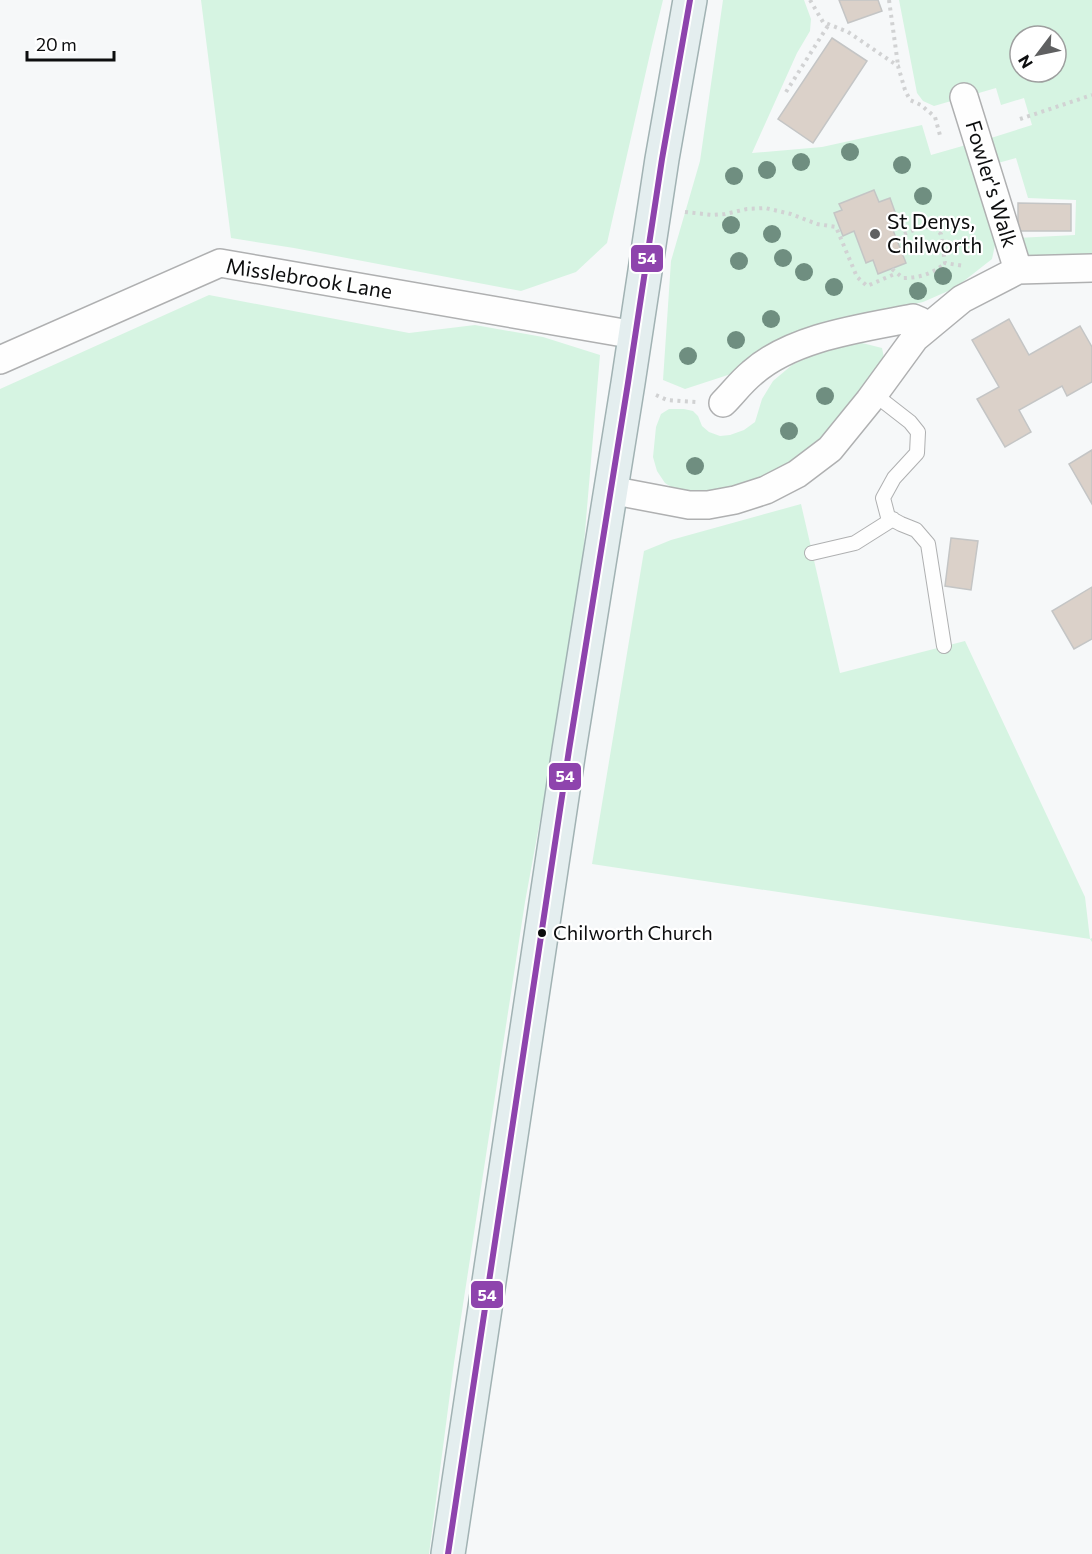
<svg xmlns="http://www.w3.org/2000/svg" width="1092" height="1554" font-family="Commissioner,sans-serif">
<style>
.green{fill:#d6f4e2;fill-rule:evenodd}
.building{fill:#dbd1c9;stroke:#c4c5c5;stroke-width:1.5}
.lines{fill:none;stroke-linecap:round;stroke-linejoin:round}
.lane-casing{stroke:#afb0b1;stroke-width:16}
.street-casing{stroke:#afb0b1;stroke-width:30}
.primary-casing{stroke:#a1b2b3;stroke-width:36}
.path{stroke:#d1d2d3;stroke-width:4;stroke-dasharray:3 4.5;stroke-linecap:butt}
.lane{stroke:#fefefe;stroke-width:14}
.street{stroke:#fefefe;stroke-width:27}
.primary{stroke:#e4eeef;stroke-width:33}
.bus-1-casing{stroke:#fff;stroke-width:10}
.bus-1{stroke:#8e44ad;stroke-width:6}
.tree{fill:#6f8e80}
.poi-dot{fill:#5f6061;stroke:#fff;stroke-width:2}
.bus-dot{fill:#0d0e0f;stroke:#fff;stroke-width:2}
.labels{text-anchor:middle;stroke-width:4.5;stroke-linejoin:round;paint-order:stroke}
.bus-label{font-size:20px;fill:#0d0e0f;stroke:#fff;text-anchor:start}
.street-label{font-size:21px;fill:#0d0e0f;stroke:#fff}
.poi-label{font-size:21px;fill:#0d0e0f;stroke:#fff;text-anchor:start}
.line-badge{stroke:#fff;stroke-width:2}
.badge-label{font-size:16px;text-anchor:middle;font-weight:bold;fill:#fff}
</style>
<rect width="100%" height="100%" fill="#f6f8f9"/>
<path class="green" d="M201,0H663L652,45L607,243L576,272L521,291L294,248L231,238Z
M723,0H804L811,19L810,31L797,53L752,153L822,147L922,125L931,155L966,145L994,233L995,245L992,259L955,288L923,302L798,332L734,373L685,389L663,380L671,261L700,161Z
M899,0H1092V253L1066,258L1030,260L1017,238L1075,235L1076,200L1028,198L1016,158L998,163L991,138L1032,125L1024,98L1001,105L996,88L934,106L923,101L917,93ZM1020,36H1056V72H1020Z
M209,295L409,333L475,325L543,337L600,355L578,614L525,902L454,1363L429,1554H0V389Z
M862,343L882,348L884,358L835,429L801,459L721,498L676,490L665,483L657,471L653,457L656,427L661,414L669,409H684L693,411L698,416L702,426L709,432L720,436L730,435L744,430L755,422L762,399L773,381L792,365L821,351Z
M801,504L840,673L965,641L1085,897L1090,939L1092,938V942L1090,939L592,864L644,551L671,540Z"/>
<path class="building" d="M839,0H878L882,11L848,23Z
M832,38L867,61L813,143L778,119Z
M874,190L879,202L890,198L895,212L887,215L906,263L878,274L873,260L866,263L854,231L843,236L834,213L842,210L839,204Z
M1018,203L1071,204V231H1018Z
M1009,319L1029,355L1080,326L1092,347V382L1067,396L1062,386L1019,410L1031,432L1005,447L977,399L999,387L972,340Z
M1092,450V504L1069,464Z
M951,538L978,541L971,590L945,586Z
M1092,587V639L1074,649L1052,611Z"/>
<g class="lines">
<defs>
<path id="lane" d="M874,394L910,422L918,432L917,453L894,478L883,498L888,517L901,524L916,530L928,544L944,646
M812,553L855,543L893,519"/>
<path id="street" d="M964,97L1018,270
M0,360L220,263L635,335
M723,403C733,393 741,382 752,373C792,337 862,328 913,318L920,321L927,328
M610,490L689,505H708L735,500L766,490L797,474L830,449L869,401L915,338L962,299L1018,270L1092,268"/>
<path id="primary" d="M448,1554L569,750L628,383L662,159L690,0"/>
</defs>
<use href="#lane" class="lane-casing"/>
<use href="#street" class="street-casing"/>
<use href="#primary" class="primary-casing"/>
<path class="path" d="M810,0L823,22L848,32L898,66L905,90L910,100L921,105L935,117L941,139
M889,0L898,65
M786,92L829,24
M1020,119L1092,95
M685,212L713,215L725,214L747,209L765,208L791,214L817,224L836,227L857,277L867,286L897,273
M904,234C920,228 926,222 941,234L945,263L964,266
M892,269L903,278C919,278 933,274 945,263
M656,395L667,400L696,402"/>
<use href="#lane" class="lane"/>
<use href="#street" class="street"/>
<use href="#primary" class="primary"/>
<defs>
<path id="bus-1" d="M448,1554L569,750L628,383L662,159L690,0"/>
</defs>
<use href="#bus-1" class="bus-1-casing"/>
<use href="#bus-1" class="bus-1"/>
</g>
<g class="tree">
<circle cx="850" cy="152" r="9"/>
<circle cx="801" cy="162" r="9"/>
<circle cx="902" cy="165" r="9"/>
<circle cx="767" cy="170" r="9"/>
<circle cx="734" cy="176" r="9"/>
<circle cx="923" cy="196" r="9"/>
<circle cx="731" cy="225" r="9"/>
<circle cx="772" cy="234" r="9"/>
<circle cx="783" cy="258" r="9"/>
<circle cx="739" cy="261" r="9"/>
<circle cx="804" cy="272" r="9"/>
<circle cx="943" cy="276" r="9"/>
<circle cx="834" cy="287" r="9"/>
<circle cx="918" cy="291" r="9"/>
<circle cx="771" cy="319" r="9"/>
<circle cx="736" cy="340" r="9"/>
<circle cx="688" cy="356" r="9"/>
<circle cx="825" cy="396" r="9"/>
<circle cx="789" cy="431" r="9"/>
<circle cx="695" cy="466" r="9"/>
</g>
<circle class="poi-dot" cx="875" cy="234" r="6"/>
<circle class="bus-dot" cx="542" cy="933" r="5"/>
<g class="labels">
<g class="bus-label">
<text x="553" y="940">Chilworth Church</text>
</g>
<g class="street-label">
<text transform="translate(991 184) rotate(73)" y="7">Fowler's Walk</text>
<text transform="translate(309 279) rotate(9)" y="7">Misslebrook Lane</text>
</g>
<g class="poi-label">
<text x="887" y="229">St Denys,<tspan x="887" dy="24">Chilworth</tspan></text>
</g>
</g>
<g class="line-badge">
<rect x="630" y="244" width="34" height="29" rx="6" fill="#8e44ad"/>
<rect x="548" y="762" width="34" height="29" rx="6" fill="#8e44ad"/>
<rect x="470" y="1280" width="34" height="29" rx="6" fill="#8e44ad"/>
</g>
<g class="badge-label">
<text x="647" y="264">54</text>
<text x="565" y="782">54</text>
<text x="487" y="1301">54</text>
</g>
<g transform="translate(1038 54) rotate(238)"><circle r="28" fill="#ffffff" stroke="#9e9f9f" stroke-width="1.5"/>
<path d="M0-4.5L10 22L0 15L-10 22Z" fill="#5f6061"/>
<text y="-9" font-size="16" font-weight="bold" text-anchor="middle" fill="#0d0e0f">N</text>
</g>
<path d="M27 51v9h87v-9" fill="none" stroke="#0d0e0f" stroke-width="3"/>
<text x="36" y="51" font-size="18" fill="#0d0e0f" stroke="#ffffff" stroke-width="4.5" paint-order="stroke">20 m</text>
</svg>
